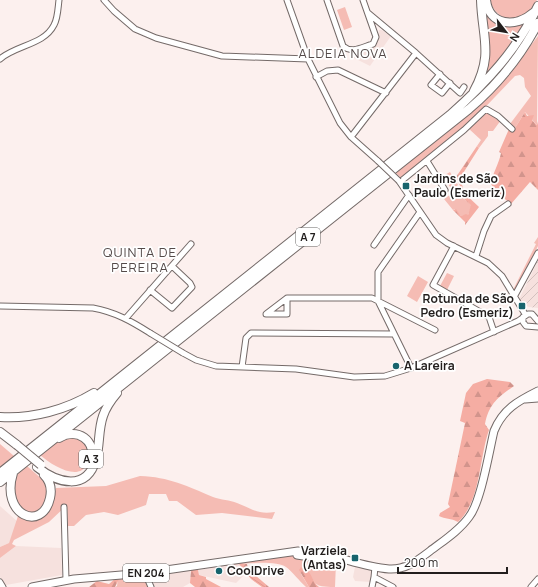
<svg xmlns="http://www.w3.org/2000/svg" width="538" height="587" font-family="Manrope,sans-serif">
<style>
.built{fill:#f6e1de}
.industrial{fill:url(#industrial-furrows)}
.green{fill:#f5bcb4}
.forest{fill:url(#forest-firs)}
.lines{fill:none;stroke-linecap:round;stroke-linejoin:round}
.stream{stroke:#e19a91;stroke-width:1}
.minor-casing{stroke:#746a68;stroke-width:7}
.major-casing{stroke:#746a68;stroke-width:9}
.highway-casing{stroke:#746a68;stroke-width:10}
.minor{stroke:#fff;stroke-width:5}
.major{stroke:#fff;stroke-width:7}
.highway{stroke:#fff;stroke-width:8}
.minor-bridge-casing{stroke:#746a68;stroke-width:7;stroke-linecap:butt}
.highway-bridge-casing{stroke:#746a68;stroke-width:10;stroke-linecap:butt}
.minor-bridge{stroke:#fff;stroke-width:5}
.highway-bridge{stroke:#fff;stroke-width:8}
.poi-dot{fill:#17646d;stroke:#fff;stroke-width:1.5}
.labels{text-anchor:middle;stroke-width:3.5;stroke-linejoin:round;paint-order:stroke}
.shield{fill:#fff;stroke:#646261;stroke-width:1}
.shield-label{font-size:11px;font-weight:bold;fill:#221e1d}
.poi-label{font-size:12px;font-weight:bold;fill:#221e1d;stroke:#fff;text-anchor:start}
.neighbourhood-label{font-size:13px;letter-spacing:1px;fill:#544a49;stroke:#fff}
</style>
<defs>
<pattern id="industrial-furrows" width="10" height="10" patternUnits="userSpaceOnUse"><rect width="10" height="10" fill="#f6e1de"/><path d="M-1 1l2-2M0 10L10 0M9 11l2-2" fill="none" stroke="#d3c1be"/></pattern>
<pattern id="forest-firs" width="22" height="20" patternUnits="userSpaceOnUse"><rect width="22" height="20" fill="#f5ada3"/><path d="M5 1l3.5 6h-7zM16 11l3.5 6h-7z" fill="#d2948c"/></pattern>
</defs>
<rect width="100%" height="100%" fill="#fcf0ee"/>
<path class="built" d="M379,30H382L391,36L370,66L350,56L351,54L375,46L378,40Z
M0,506L18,522L9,543L0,547Z
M16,546L61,548L62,575L6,585L0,577V558Z
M239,564L243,568L245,574L236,583L199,575L198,570Z
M355,567L369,569L372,573L371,582L355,581L353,577Z
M186,569L190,571V583L183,587H153L156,574Z"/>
<path class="industrial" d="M538,261V308L529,307L521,304L519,299Z"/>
<path class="green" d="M490,0H537C534,4 532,10 528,13C514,27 494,17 490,0Z
M484,1L507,26L518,25L525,22L514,42L483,80L490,48Z
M345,7L352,27L344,30L337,10Z
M538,36L537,125L525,112L515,128L510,124L531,96L525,87L524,78L520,75L515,76L472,121L402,179L396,173L490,96L509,74Z
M486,111L501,120L493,131H488V136L479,148L477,146L481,140L468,128Z
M450,172L458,185L452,190L443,176Z
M457,190L465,200L472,205L468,215L461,216L455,209L453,210L444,199Z
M538,237V246L516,289L513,290L536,244L534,243Z
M447,273L454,276L447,290L440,286Z
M418,276L428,282L417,302L407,296Z
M72,436L82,440L89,450C90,488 55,468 40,455L61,439Z
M0,444L14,456L0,469Z
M27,466L43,480L48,491L46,503L36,512L24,514L8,488L13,478Z
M140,476C169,477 187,486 213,497C221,500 230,500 237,503C253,509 258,515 275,512L272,519L222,513L196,515L177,501H169L166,494H149L146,505L118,515L104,512L86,515L74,526H68L67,505L49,522L14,540L12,544L16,546L0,558V547L9,543L18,516L32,518L53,499L56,488L106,486Z
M284,556H298L336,563L335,587C311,587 318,584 304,567H301V574L309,587H306C299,581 293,572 286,567C272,558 225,566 208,568L209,566Z
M144,577L147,580L149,587H115L117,586L118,578Z"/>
<path class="forest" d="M525,112L527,116L534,115L532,120L537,125L538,121V190L530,182L511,204C505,199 496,192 491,184C492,174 499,164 501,153L499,152L509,129L514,132L515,128Z
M477,146L479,148L460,178L463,188L462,191L479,207L465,225V222L453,210L456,209L461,216L466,214L468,215L471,205L465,200L457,190L461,188L456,177Z
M487,379L510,382L514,386C498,397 489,404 485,424L489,430C479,458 481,501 458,522C451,518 445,519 439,516L440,513L450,507L448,504L465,423L460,421L466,393L473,384Z
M239,564H247L248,569L269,587H262L251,579Z
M301,567C312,569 311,581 319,587H309L299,570Z
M191,569L198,570L199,575L206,577V579L221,587H195L190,583Z
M116,578L119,579L115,587H89L97,581L109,584Z"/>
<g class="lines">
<path class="stream" d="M249,576L265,587"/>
<defs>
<path id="minor" d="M104,0L114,11L135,29L156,38L222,56L308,59
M287,0L308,59L340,123L351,137L378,161
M327,0L343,46C352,54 362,47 373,44L376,37L363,0
M368,13L416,53L460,93L464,87
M0,59C16,45 44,45 54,25C58,18 58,7 59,0
M440,74L431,85L442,93L450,83
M316,77L327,71L338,70L386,93
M351,137L416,53
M427,161L445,190
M399,181L436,235L447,243L488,263L502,276L525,314
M400,182L464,130L486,109L498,116L512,129
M374,245L409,195
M454,246L433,285L489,317L494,332
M476,256L484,231L491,216L508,204
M150,290L172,308L192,287L190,283L172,266
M514,297L538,253
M287,298V314H266L287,298H372L435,330
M0,306L93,308C115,312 131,321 150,333
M523,317V322L526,326L538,327
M126,318L191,244
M183,353L196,360L216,366L296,369L354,377L385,376L411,368L518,321L528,314H532L538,321
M242,367L246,338L251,333L394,334
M411,368L378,301V272L420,212
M64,507L66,580
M375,567L374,577L393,587
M145,573L151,587
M0,582L3,587
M372,587L374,577
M531,587L538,579"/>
<path id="major" d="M525,399L538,398
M297,555L336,561
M32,587L74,579L145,573L298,551C330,551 358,567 389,569C406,570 418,560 430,551C443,541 459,531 469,517C481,502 489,452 494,431C503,409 518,401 538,391"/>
<path id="highway" d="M486,0C489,26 516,28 533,13
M474,91C494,54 482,37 481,0
M0,417C32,419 66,410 94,393
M0,432L17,445
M59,438C77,427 97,440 91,462
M37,467C57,483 87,492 96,459C100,445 98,430 103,416C106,407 111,400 117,393
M0,473L450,115C486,83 517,50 538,6
M13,473C0,515 42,533 50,498C52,489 50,481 44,475
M0,482L469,109C497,85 521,56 538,23"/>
</defs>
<use href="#minor" class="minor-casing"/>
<use href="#major" class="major-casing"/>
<use href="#highway" class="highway-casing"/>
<use href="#minor" class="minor"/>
<use href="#major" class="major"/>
<use href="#highway" class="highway"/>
<defs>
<path id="minor-bridge" d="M378,161L399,181
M150,333L183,353"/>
<path id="highway-bridge" d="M17,445L41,465"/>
</defs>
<use href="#minor-bridge" class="minor-bridge-casing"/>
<use href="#highway-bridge" class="highway-bridge-casing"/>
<use href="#minor-bridge" class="minor-bridge"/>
<use href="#highway-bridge" class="highway-bridge"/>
</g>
<g class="poi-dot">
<rect x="402" y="182" width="8" height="8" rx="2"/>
<rect x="518" y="302" width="8" height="8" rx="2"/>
<circle cx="396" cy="366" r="4"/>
<rect x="351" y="554" width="8" height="8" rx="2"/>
<circle cx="219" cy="571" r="4"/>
</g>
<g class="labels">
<g class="shield">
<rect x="296" y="228" width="24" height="18" rx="3"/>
<rect x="79" y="450" width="24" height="18" rx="3"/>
<rect x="123" y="564" width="46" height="18" rx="3"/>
</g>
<g class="shield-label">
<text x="308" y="241">A 7</text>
<text x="91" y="463">A 3</text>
<text x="146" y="577">EN 204</text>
</g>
<g class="poi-label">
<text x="414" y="183">Jardins de São<tspan x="414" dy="14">Paulo (Esmeriz)</tspan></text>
<text x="514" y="303" text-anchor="end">Rotunda de São<tspan x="514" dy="14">Pedro (Esmeriz)</tspan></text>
<text x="404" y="370">A Lareira</text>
<text x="347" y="555" text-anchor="end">Varziela<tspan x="347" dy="14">(Antas)</tspan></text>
<text x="227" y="575">CoolDrive</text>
</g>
<g class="neighbourhood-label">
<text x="343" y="58">ALDEIA NOVA</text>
<text x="140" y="257">QUINTA DE<tspan x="140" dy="15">PEREIRA</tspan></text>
</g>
</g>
<g transform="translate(506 32) rotate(121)" stroke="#ffffff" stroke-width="3" paint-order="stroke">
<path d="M0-3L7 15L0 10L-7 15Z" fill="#221e1d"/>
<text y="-6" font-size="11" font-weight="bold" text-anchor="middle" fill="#221e1d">N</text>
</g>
<path d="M398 567v6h109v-6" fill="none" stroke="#221e1d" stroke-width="2"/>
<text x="404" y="567" font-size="12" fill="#221e1d" stroke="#ffffff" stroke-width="3" paint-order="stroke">200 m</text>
</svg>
